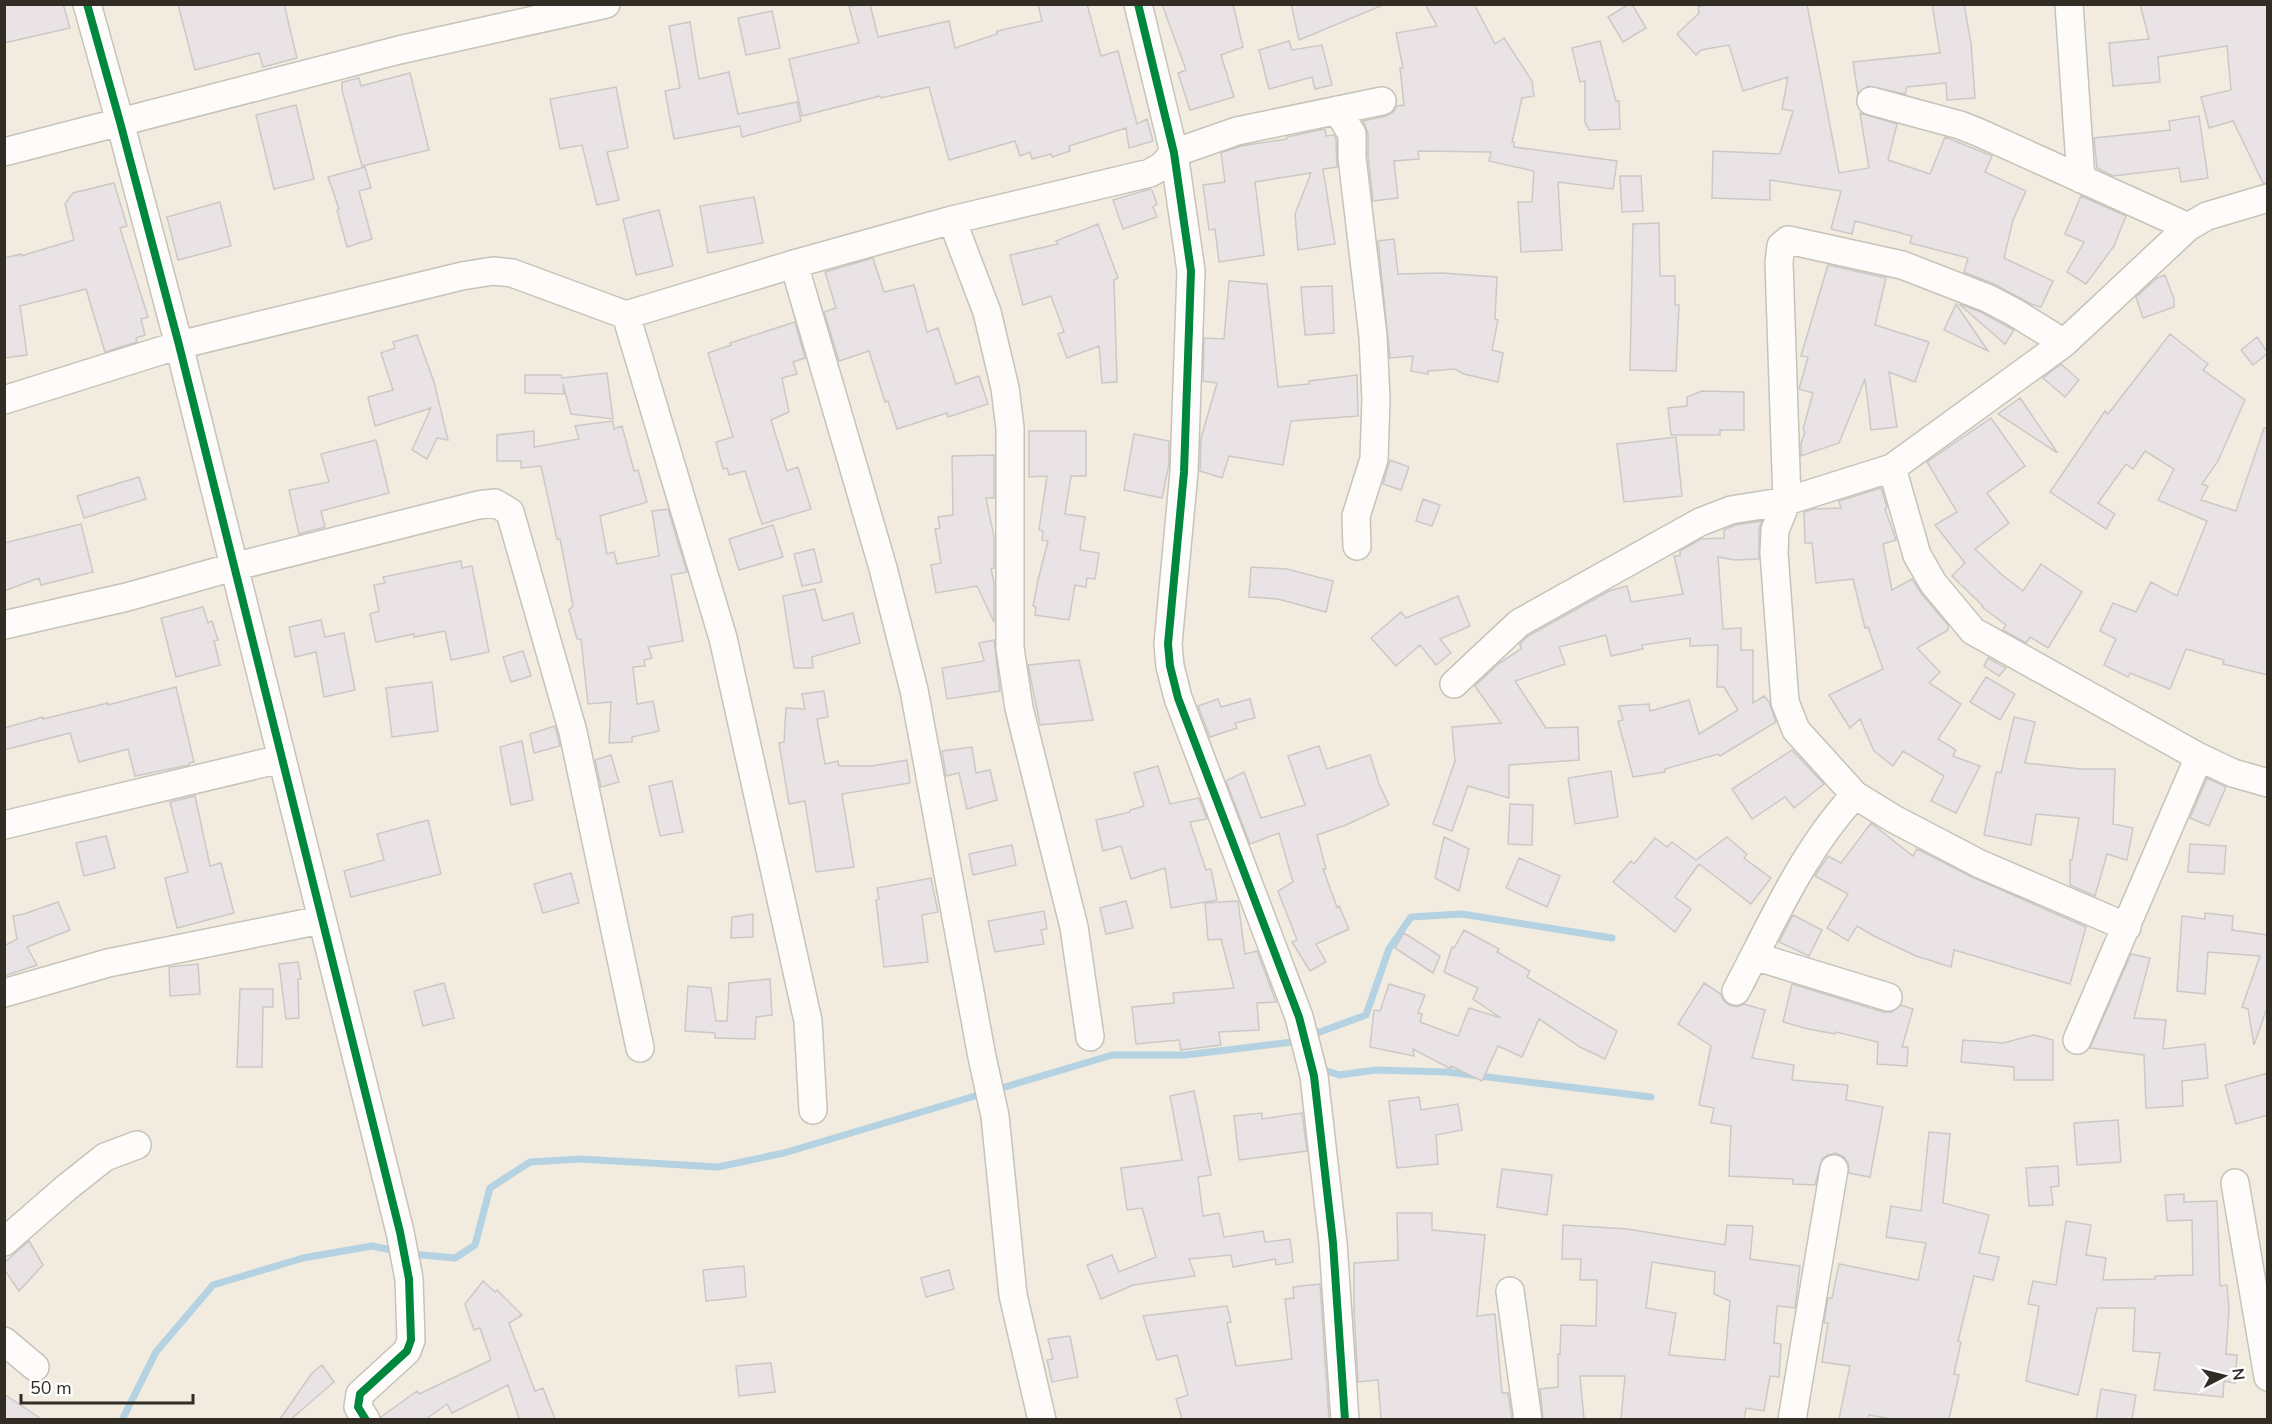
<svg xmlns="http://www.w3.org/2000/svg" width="2272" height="1424" font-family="'Nunito Sans',sans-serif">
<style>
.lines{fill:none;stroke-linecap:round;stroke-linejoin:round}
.stream{stroke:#b4d2e2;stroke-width:7}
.building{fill:#e9e3e6;stroke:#ccc8c6;stroke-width:1.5;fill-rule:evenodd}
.minor-casing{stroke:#c7c3b8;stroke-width:30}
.minor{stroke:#fdfcfa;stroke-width:27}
.cycleway-casing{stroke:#fff;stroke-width:11}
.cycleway{stroke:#00873e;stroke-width:8}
</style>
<rect width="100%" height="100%" fill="#f1ecdf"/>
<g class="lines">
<path class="stream" d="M1309,1036L1366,1015L1389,949L1411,917L1462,914L1612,938
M1318,1068L1339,1075L1376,1070L1447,1072L1651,1097
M995,1090L1112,1055H1185L1292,1042L1299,1040
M411,1254L455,1258L475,1245L490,1188L530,1162L581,1159L718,1167L784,1153L985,1093
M122,1420L156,1352L213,1285L303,1258L372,1246L397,1251"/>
</g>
<path class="building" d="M4,4H63L70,28L4,43Z
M178,4H284L297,58L263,67L259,53L195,70Z
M860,4H870L878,37L949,21L955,48L997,34V31L1042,21L1038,4H1087L1101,56L1118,51L1137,124L1147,119L1153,141L1129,148L1126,128L1069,146L1070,151L1052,157L1051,154L1032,159L1030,152L1020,156L1015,141L949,160L929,87L881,98L880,96L802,116L789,59L859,43L849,7Z
M1162,4H1233L1243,47L1221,55L1234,97L1190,110L1178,73L1186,70Z
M1291,4H1383V5L1299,40Z
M1425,4H1474L1495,44L1504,38L1532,81L1534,96L1522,98L1512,142H1514V147L1617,161L1613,189L1558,182L1562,250L1521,252L1518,202H1532L1534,171L1489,161L1491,152L1418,151L1419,159L1394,161L1398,198L1373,201L1368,156V133L1363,121L1386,116L1393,112L1397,106L1404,105L1400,68H1403L1396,33L1437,26Z
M1629,4H1632L1646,28L1623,42L1608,17Z
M1707,4H1807L1839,173L1869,168L1860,113L1897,124L1888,160L1930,174L1945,137L1992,156L1985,172L2026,191L2013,220L2004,258L2053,281L2041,307L2031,304L1994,284L1964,272L1968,258L1910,243L1912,236L1855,221L1852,234L1831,229L1841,191L1770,180V200L1712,198L1713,151L1780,154L1793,111L1782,109L1788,77L1743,91L1729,45L1701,50L1696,55L1677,34L1699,13L1698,7Z
M1932,4H1964L1971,43L1975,98L1947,100L1946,83L1907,87L1905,94L1868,86L1858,94L1853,62L1940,53Z
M2140,4H2268V183H2263L2233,121L2209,128L2201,97L2231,90L2227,46L2158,57L2160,82L2113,86L2109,43L2149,39Z
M772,11L780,48L746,55L738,18Z
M690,22L699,79L729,72L738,114L797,102L801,121L742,137L740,126L674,139L665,91L680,88L669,26Z
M1289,41L1292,50L1322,45L1332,85L1315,89L1312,77L1269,89L1259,50Z
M1600,41L1616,101H1619L1620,129L1589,130L1585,122V81L1580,82L1572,48Z
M410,73L429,150L362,166L342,90V82L359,78L361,86Z
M616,87L628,148L607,152L619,200L597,205L582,145L560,149L550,99Z
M296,105L314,179L274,189L256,115Z
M2199,116L2208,178L2181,182L2179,168L2113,176L2097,168L2094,138L2170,130L2169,121Z
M1325,129L1326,136L1334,135L1336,139L1337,167L1323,169L1335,244L1298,250L1295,214L1311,173L1255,182L1264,255L1219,262L1215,229L1209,230L1203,185L1225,182L1221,153L1241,146L1287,139V137Z
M365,167L371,188L359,191L372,239L347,247L337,210L339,209L328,177Z
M1620,176H1641L1643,211L1622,212Z
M114,183L127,226L120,228L148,317L141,319L145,335L136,338L137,342L105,352L86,289L20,306L27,355L4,358V258L21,254V256L74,240L65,204L73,193Z
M1150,189L1152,190L1157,204L1153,207L1157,217L1123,229L1113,200Z
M2081,196L2126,216L2114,246L2086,284L2067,272L2084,242L2065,234Z
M754,197L763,243L708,253L700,206Z
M220,202L231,246L178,260L167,217Z
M659,210L673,266L636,275L623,219Z
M1659,223L1660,276H1675V305H1679L1676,371L1630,370L1633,224Z
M1098,224L1118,278L1114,280L1117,382L1102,383L1099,346L1067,358L1058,334L1064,332L1051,296L1023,305L1010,255L1058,244L1056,241Z
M1394,239L1398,274L1442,273L1497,277L1495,319L1498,320L1492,350L1503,353L1498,382L1464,374L1455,369L1428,371V374L1411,371L1413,356L1390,358L1378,241Z
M873,258L884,292L914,285L927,332L938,328L956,384L979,376L988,404L948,417L947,413L897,429L888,401L885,402L869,351L839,361L824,312L836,308L825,272Z
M1828,265L1886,278L1875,325L1929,342L1915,382L1889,372L1897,427L1871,430L1865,379L1839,443L1801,456V443L1805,432L1803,429L1813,393L1799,389L1808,357L1801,356Z
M2165,275L2174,299V307L2143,318L2136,297L2157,278Z
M1229,281L1267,284L1278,387L1309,384V381L1357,375L1358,416L1291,421L1283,465L1229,456L1222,478L1200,471L1201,438L1217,383L1203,381L1204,338L1224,339Z
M1332,286L1334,333L1305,335L1301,287Z
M1956,304L1988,351L1944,330Z
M1959,304L1981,312L2014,330L2005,344Z
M795,322L805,358L793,362L797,374L782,378L789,412L771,420L787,471L798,467L811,509L762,524L745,471L729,475L727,468L723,469L716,442L733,437L708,353L731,345L730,343Z
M2170,334L2208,364L2203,370L2245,400L2218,461L2202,484L2208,486L2201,500L2236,511L2264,428H2268V675L2223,664L2224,660L2186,649L2170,689L2130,673L2128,677L2104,665L2116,639L2100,631L2113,603L2136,612L2151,582L2177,596L2207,521L2158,500L2174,469L2145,451L2133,469L2126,464L2098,503L2115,514L2106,529L2050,492L2105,411L2108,414Z
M417,335L434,382L448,440L437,438L427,459L412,450L431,408L375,426L368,397L393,390L381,353L395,348L393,342Z
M2257,337L2268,353L2253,365L2241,350Z
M2061,364L2079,380L2065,397L2043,378Z
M607,373L613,419L571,414L563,384L564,394L525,393V375H561L562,378Z
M1702,391L1744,392V430H1720V435H1671L1668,408L1687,406V397Z
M2020,398L2057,452H2056L1998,414Z
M1991,418L2025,466L1987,493L2009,523L1975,549L2001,574L2023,591L2041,564L2082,592L2048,648L2030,637L2026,643L2003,630L2006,625L1982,607L1983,606L1952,576L1965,563L1935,525L1957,512L1927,462Z
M613,421L614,429L622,426L634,471L638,470L647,502L600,516L607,554L614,552L617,564L659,556L652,511L668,509L687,572L671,575L683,641L648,647L652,658L644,660L645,666L633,667L637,704L653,701L659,731L632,737V742L609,743L611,702L588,704L581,639H577L569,610L573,606L560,539H557L541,466L521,468V461H497V435L534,431V447L579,439L575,426Z
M1029,431H1086V476H1071L1065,514L1085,517L1080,550L1099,553L1095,579L1087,578L1086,587L1075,585L1069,620L1035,615L1036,607L1033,606L1038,580L1048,541L1042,540L1043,531L1039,530L1047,476L1029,477Z
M1134,434L1169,441V464L1162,498L1124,490Z
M1676,437L1682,496L1624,502L1617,444Z
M376,440L389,493L321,511L325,527L299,534L289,490L329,482L321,454Z
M994,455V498H986L994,537V568L991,569L994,582V622L977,586L936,593L931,565L941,563L935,529L940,528L938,517L953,515L952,456Z
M1390,460L1409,467L1401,490L1383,484Z
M139,477L146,499L84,518L77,496Z
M1881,488L1887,507L1885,509L1896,540L1883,544L1892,590L1912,579L1921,593L1948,625V630L1917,648L1940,672L1929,683L1961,704L1938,739L1956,750L1953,756L1980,766L1956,813L1931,801L1944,776L1903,751L1893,766L1874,751L1860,719L1850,728L1829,695L1883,669L1868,627L1865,628L1853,579L1816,583L1812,543H1805L1804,512L1814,509L1841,508L1839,501Z
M1423,499L1440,505L1432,526L1416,521Z
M1762,521L1759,529V559L1735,560L1718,557L1723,629L1741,628V650H1753V703L1764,696L1769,702L1776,722L1720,756L1718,754L1665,769V772L1633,777L1618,721L1623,720L1619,706L1649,704L1650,711L1689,700L1699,734L1738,710L1724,687H1717L1718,645L1690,646V638L1642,645L1643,649L1611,656L1606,635L1559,647L1565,664L1515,681L1546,728L1578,727L1579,760L1509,765V798L1468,786L1452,831L1433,824L1455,761L1452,727L1501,723L1475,686L1498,664L1521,649L1520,644L1528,636L1609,591L1627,586L1631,602L1683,594L1674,556H1680V551L1701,539L1724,538V530L1735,525Z
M81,524L93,572L41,585L39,578L4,591V543Z
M773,525L783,557L739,570L729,539Z
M814,549L822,582L802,586L794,554Z
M461,561L462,568L472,566L489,652L451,660L445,631L414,637V634L376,642L370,614L379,611L374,585L385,583L383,577Z
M1251,567L1287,569L1333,581L1326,612L1278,599L1249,597Z
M815,589L823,621L853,613L860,643L812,657L813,668H794L783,596Z
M1458,596L1470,626L1440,639L1451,653L1436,665L1420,645L1396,666L1371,638L1401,612L1406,618Z
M203,607L208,623L212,621L218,640L214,641L220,665L176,677L161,618Z
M321,620L325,637L344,633L355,690L324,697L316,652L295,657L289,627Z
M994,640L1000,691L947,699L942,668L984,661L979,643Z
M523,651L531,676L511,682L503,657Z
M1988,658L2006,668L1999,676L1984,666Z
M1079,660L1093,720L1040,725L1028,665Z
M1986,677L2015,694L2000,720L1970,702Z
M432,682L438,731L392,737L386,688Z
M176,687L194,762L189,763V765L135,776L128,749L79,762L70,733L4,750V728L43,717V719L108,703V705Z
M824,691L828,717L817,719L825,764L838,761L839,766H872L907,760L910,783L842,794L854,867L816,872L805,801L789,804L779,743L784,742L786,708L805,709L802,694Z
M1218,699L1221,707L1250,699L1255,718L1235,723L1237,728L1210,737L1198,706Z
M2014,717L2035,722L2025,763L2081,769H2115L2113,824L2133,828L2127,860L2107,854L2095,896L2070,885V860H2072L2079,818L2036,814L2031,845L1984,835L1996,772L2001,773Z
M555,726L560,746L534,753L530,734Z
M522,741L533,800L511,805L500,747Z
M1319,746L1327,769L1370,755L1379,784L1389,805L1346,825L1317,835L1326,869H1323L1337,907L1339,906L1349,929L1316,944L1326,962L1310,971L1292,942L1297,940L1278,891L1293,882L1279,833L1250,844L1226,781L1244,772L1261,818L1305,805L1288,756Z
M972,747L976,773L990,770L997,800L967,809L959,773L946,776L942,751Z
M1792,750L1824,784L1794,808L1785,797L1752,819L1732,789Z
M611,755L619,782L601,787L595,760Z
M1158,766L1170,804L1199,798L1207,819L1190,822L1206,870L1211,869L1217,900L1171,908L1165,868L1131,879L1121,846L1103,851L1096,820L1130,812V810L1144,806L1134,773Z
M1611,771L1618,817L1575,824L1568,778Z
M2207,778L2226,787L2209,826L2190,818Z
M672,781L683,832L660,836L649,786Z
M195,796L210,866L221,863L234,913L177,928L165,878L188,872L170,802Z
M1510,804L1533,805L1532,845L1508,844Z
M428,820L441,874L351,897L344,871L384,860L377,834Z
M1871,823L1913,856L1917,849L1974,878L2086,927L2070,984L1954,950L1951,967L1916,956L1874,936L1857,926L1848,941L1827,928L1848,894L1815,876L1828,856L1841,863Z
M106,836L115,868L84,876L76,843Z
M1444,837L1469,849L1459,891L1435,878Z
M1727,837L1747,854L1744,858L1771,878L1751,904L1699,864L1675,897L1691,909L1675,932L1613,882L1631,861L1634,864L1655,838L1667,847L1672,842L1696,860Z
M2190,844L2226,846L2224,874L2188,872Z
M1012,845L1016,865L973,875L969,854Z
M1519,858L1560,876L1547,907L1506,888Z
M571,873L579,903L543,913L534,884Z
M931,878L938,912L922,915L928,962L884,967L876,900L879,899L877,888Z
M1126,901L1133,928L1106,934L1100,908Z
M1238,901L1245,954L1257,951L1276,1002L1257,1003L1259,1030L1219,1032L1221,1045L1181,1050L1179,1040L1136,1044L1132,1007L1174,1003L1173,993L1234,988L1221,939L1208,940L1205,903Z
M58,902L70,930L27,947L37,965L4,976V946L17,939L13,916L24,914Z
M1044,911L1047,929L1041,930L1044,944L995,952L988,921Z
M2205,913L2233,916L2232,930L2268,935V1005L2254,1045L2248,1009L2242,1007L2260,956L2208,952L2205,994L2177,991L2182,916L2205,919Z
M753,914V937L731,938L732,917Z
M1793,915L1822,930L1809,956L1779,942Z
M1464,930L1499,949L1497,952L1530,971L1527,977L1617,1031L1605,1059L1580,1047L1539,1019L1522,1057L1498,1046L1482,1081L1451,1066V1069L1413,1049L1414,1056L1370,1047L1374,1010L1380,1011L1389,984L1425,995L1418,1013L1422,1014L1420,1022L1458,1036L1469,1008L1501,1018L1473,999L1478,988L1444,972L1452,947L1454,948Z
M1404,933L1440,956L1433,973L1395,948Z
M2131,954L2150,958L2134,1018L2166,1020L2163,1049L2205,1044L2208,1078L2182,1081L2183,1106L2146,1108L2144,1055L2090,1048Z
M298,962L301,979H298L299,1018L286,1019L279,964Z
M198,964L200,994L170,996L169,967Z
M770,979L772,1015L756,1017L755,1039L715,1038V1033L685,1031L688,986L711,988L716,1021H727L729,983Z
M444,983L454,1018L423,1026L414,991Z
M1704,983L1721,994L1723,1000L1729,1005L1737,1007L1744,1004L1765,1010L1752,1058L1794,1065L1792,1080L1848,1085L1846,1100L1883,1107L1870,1177L1849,1173L1848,1163L1844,1157L1836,1153L1828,1155L1822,1159L1815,1185L1793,1184V1179L1729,1176L1731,1126L1711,1123L1714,1108L1699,1105L1711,1046L1678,1024Z
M1792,984L1883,1012H1892L1901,1005L1913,1009L1902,1047H1908L1907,1066L1877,1064L1878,1042L1836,1032L1835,1034L1808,1029L1783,1022Z
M240,989H273V1007H263L262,1067H237Z
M2034,1035L2053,1040V1080H2014V1067L1961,1062L1963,1040L2003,1043Z
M2268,1073V1115L2236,1124L2225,1085Z
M1194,1091L1211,1175L1198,1177L1203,1216L1219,1213L1224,1237L1263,1231L1265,1242L1290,1239L1293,1262L1276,1265L1275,1259L1233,1267L1231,1255L1189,1259L1195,1276L1133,1285L1101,1299L1087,1265L1112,1255L1119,1272L1156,1257L1142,1208L1127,1210L1121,1168L1182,1160L1170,1096Z
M1419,1097L1421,1110L1458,1104L1462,1130L1436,1135L1438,1164L1397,1168L1389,1101Z
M1262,1113V1119L1302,1113L1307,1151L1239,1160L1234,1116Z
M2118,1120L2121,1162L2077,1165L2074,1123Z
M1929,1132L1950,1134L1943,1203L1989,1215L1979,1253L1999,1257L1993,1280L1974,1276L1958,1341L1961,1342L1954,1374L1959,1375L1949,1419H1893L1869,1415L1868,1419H1839L1850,1366L1822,1362L1828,1323H1824L1828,1298H1832L1839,1264L1918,1280L1926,1243L1886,1237L1891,1206L1921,1211Z
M2058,1166L2059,1186L2051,1187L2053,1205L2029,1206L2026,1168Z
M1502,1169L1552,1175L1547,1215L1497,1207Z
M2184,1194V1202L2217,1201L2220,1286L2227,1285L2229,1309L2226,1354L2237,1355L2235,1383L2224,1381L2223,1397L2154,1390L2160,1353L2133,1351L2135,1308H2097L2078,1395L2026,1381L2039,1306L2028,1304L2033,1281L2056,1285L2066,1221L2091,1225L2086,1255L2106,1258L2103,1280L2155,1279V1276L2193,1275L2192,1220L2167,1221L2165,1195Z
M1397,1213H1432V1230L1485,1235L1477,1316L1495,1314L1502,1393H1508L1512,1419H1381L1378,1380L1358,1382L1354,1313V1263L1398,1260Z
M1563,1225L1627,1229L1725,1245L1727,1225L1753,1226L1750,1259L1800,1266L1795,1308L1777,1306L1774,1343L1781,1344L1779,1377L1770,1376L1764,1411L1746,1408L1744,1419H1621L1625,1376H1580L1584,1419H1543L1540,1389L1558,1387V1354H1560L1561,1325L1596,1326L1597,1280H1580L1581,1259H1562ZM1652,1262L1715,1272L1714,1294L1730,1301L1725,1360L1669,1355L1676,1313L1646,1308Z
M29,1241L43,1265L19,1291L4,1269V1263Z
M744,1266L746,1297L706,1301L703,1270Z
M949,1270L954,1289L926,1297L921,1278Z
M483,1281L495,1292L497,1290L522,1315L509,1323L535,1391L543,1388L555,1419H519L508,1385L452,1413L447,1404L426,1419H382L381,1417L417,1391L419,1394L491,1360L480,1328L474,1330L465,1304Z
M1320,1284L1329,1419H1182L1176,1399L1188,1395L1177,1355L1157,1360L1143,1316L1227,1306L1231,1322L1227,1323L1236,1366L1292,1359L1285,1299L1294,1298L1293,1287Z
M1070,1336L1078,1377L1052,1382L1047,1360L1053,1359L1048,1339Z
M771,1363L775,1392L739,1396L736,1366Z
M322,1365L334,1382L291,1419H280L312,1373Z
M2101,1389L2136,1395L2132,1419H2096Z
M4,1394L41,1419H4Z"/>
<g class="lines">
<defs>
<path id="minor" d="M87,4L120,122L179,345L400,1232L409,1279L411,1340L407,1351L360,1394L358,1407L366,1420
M1138,4L1174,153L1191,271L1184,472L1168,644L1170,666L1178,698L1299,1017L1314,1076L1333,1243L1345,1420
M2069,4L2081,179
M1871,101L1960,125L1980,133L2188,227
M1337,110L1352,134V157L1373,336L1376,399L1374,459L1356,516L1357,546
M4,152L399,50L606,4
M952,220L987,312L1005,388L1010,428V648L1019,708L1074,927L1090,1037
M794,264L883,568L914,690L982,1057L995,1116L1013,1295L1042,1420
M626,315L723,638L808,1021L813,1110
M2064,343L2014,312L1987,298L1902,265L1788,240L1781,246L1779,262L1787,501L1775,530L1774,553L1785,702L1796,730L1855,795L1894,819L1980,864L2127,927
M4,400L179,345L462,276L493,271L512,273L626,315L794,264L952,220L1150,173L1162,166L1174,153L1237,131L1382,101
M1892,468L1917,555L1933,583L1973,631L2199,757L2233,773L2268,783
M4,625L127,597L233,567L478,505L495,503L510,512L573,732L640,1048
M1454,684L1519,623L1700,522L1731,510L1787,501L1892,468L2064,343L2188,227L2207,216L2268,198
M4,825L281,759
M1754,956L1888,997
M1736,991C1771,925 1803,850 1855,795
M4,993L108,963L321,920
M2077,1040L2199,757
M2235,1183L2268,1377
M4,1242L66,1188L105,1157L137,1145
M1510,1291L1528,1420
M4,1341L35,1367
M1792,1420L1834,1169"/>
</defs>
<use href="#minor" class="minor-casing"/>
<use href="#minor" class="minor"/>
<defs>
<path id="cycleway" d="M87,4L120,122L179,345L400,1232L409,1279L411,1340L407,1351L360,1394L358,1407L366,1420
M1138,4L1174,153L1191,271L1184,472L1168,644L1170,666L1178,698L1299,1017L1314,1076L1333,1243L1345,1420"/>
</defs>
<use href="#cycleway" class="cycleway-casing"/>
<use href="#cycleway" class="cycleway"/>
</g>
<rect width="2272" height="1424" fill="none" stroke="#312d25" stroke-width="12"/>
<g transform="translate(2224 1376) rotate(83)" stroke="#ffffff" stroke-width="4.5" paint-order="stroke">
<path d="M0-4.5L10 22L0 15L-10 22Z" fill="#312d25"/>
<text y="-9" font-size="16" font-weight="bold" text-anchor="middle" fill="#312d25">N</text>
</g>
<path d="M21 1394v9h172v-9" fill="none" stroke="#312d25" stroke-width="3"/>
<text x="30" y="1394" font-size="18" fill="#312d25" stroke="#ffffff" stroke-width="4.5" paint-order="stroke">50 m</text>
</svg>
